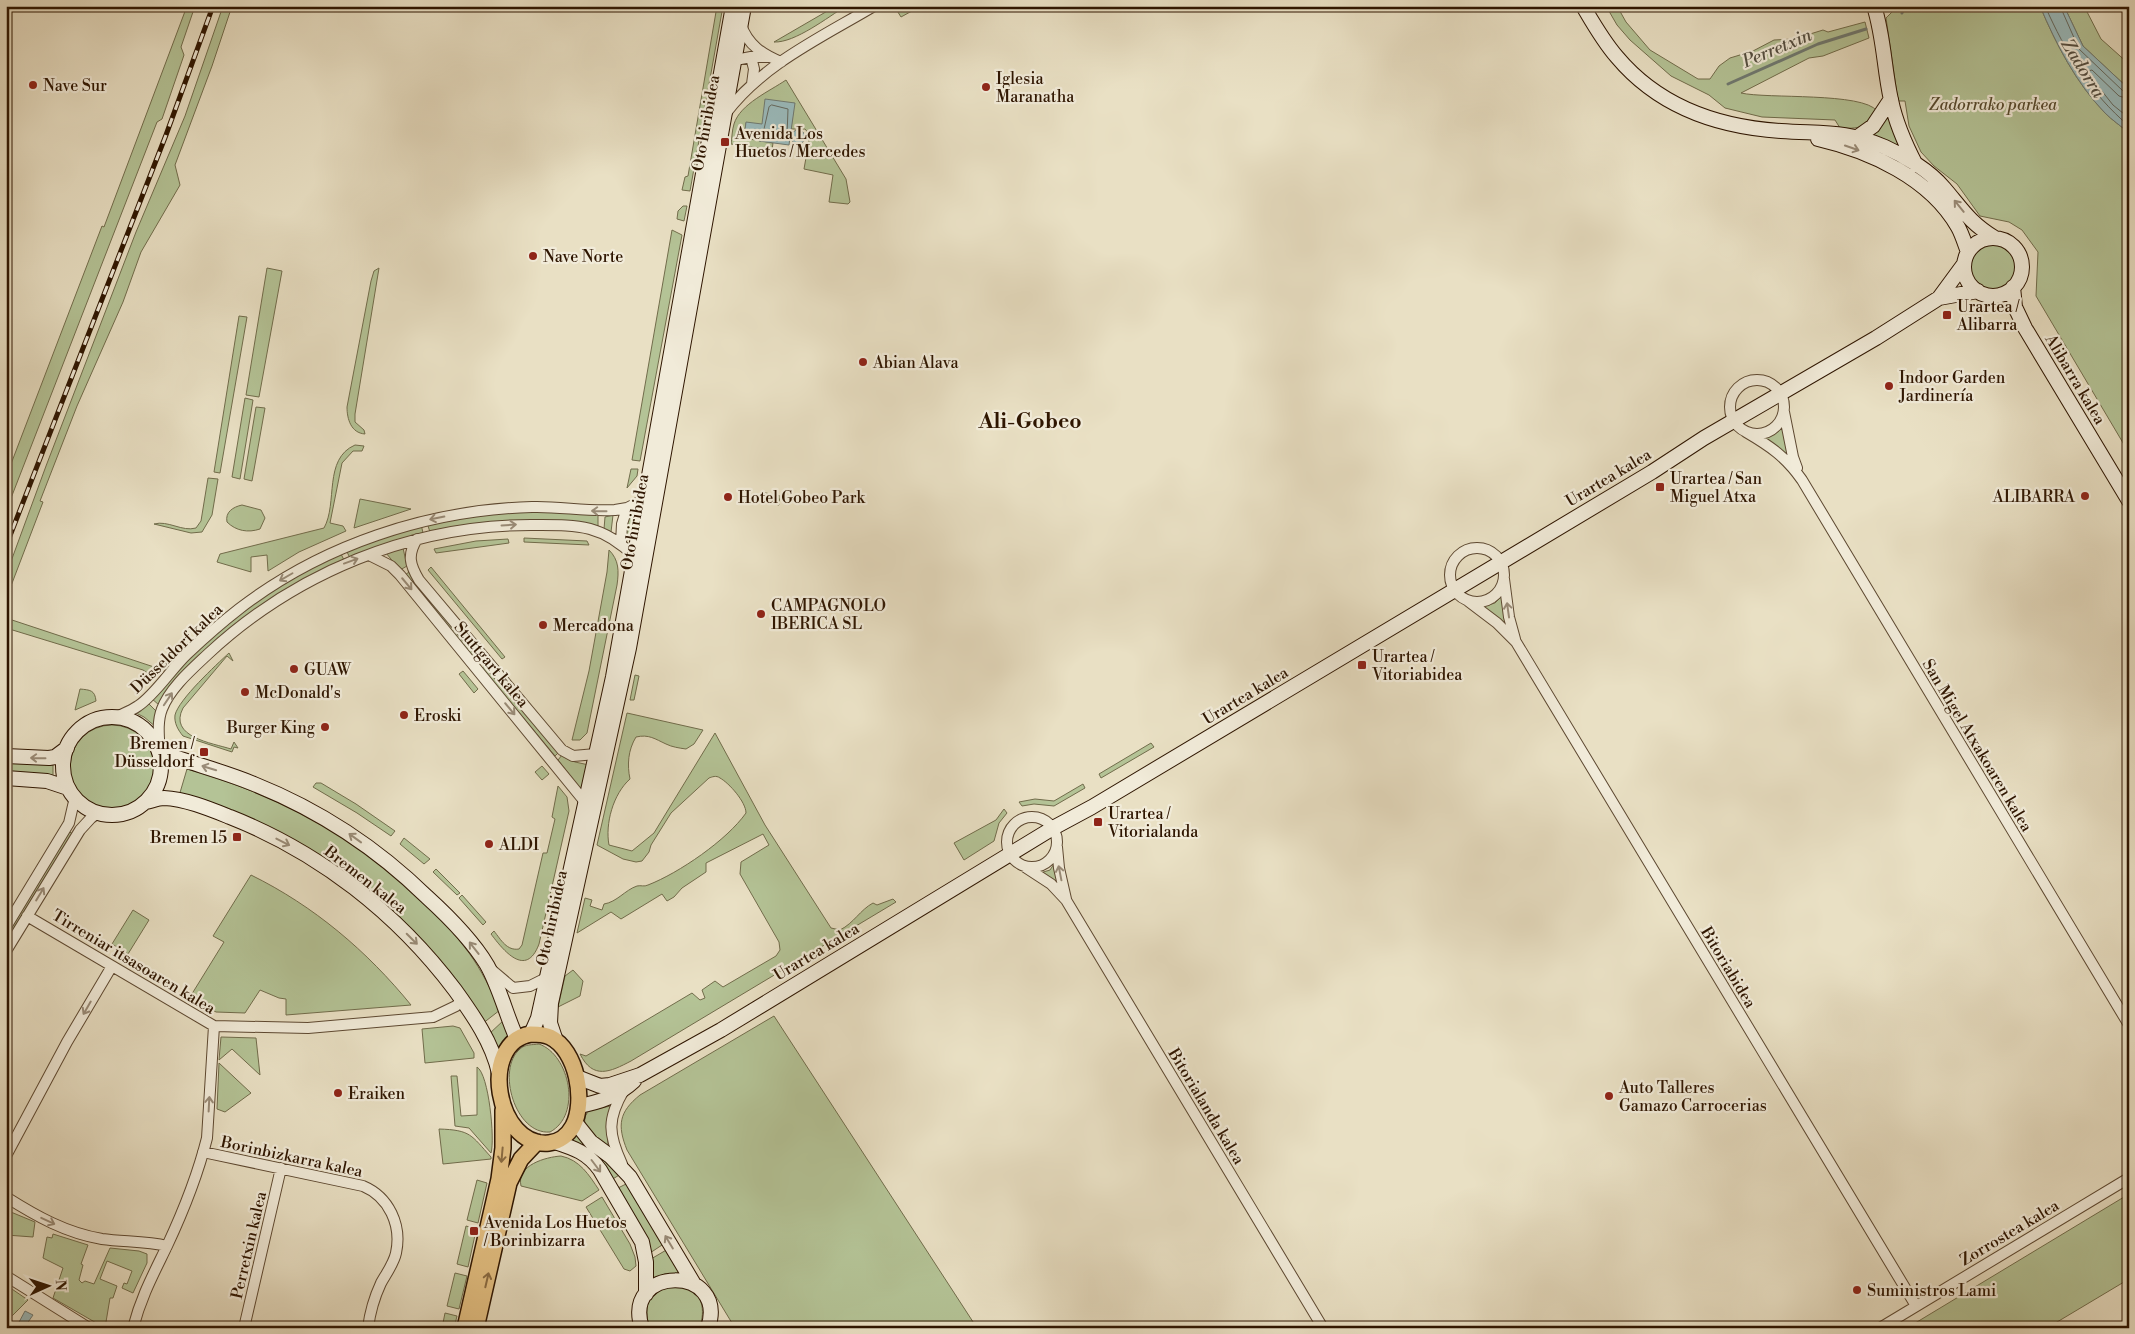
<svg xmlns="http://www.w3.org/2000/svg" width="2135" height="1334" font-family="'Libre Bodoni',serif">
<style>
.green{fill:#b4c396;stroke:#716c4b}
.water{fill:#9abbbd;stroke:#6f7971}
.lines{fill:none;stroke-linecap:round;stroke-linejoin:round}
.shore{stroke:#64685e;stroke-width:1}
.stream{stroke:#6f7971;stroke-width:3}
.street-casing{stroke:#5d4831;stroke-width:12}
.secondary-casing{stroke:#2e1500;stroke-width:16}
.primary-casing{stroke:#2e1500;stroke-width:18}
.street{stroke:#f1ebd9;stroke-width:10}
.secondary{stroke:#f1ebd9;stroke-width:14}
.primary{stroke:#e4c082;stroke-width:15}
.rail-casing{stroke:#2e1500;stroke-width:5}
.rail{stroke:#f1ebd9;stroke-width:3;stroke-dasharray:9;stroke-linecap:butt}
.oneway{stroke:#998b77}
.oneway2{stroke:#896a41}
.poi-dot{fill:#8f2418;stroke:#f1ebd9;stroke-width:2}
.labels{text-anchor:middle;stroke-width:4.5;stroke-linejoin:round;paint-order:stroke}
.poi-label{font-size:16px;fill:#2e1500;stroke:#f1ebd9;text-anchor:start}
.park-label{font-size:16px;font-style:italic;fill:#56492d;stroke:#f1ebd9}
.street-label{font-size:16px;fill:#2e1500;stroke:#f1ebd9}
.water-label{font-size:18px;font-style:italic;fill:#544f42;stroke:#f1ebd9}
.district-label{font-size:21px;font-weight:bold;fill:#2e1500;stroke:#f1ebd9}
</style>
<rect width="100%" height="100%" fill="#e9e0c4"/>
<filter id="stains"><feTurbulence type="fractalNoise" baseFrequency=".004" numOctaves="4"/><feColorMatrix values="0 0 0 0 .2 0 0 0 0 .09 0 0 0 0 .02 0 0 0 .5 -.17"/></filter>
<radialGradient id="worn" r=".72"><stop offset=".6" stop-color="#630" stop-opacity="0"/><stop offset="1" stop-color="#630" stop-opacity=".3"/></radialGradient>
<path class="green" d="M187,6H195L181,47L184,55L162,119L157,122L6,511V477L102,226L104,227Z
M223,6H232L212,66L175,165L180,185L141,252L123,302L77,406L40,501L43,502L6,599V575L46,466L136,232L185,116Z
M717,6H723L690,191L682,190L685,177L688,176Z
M836,6H846C828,17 795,43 774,42Z
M901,6H921L901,17L896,9Z
M1606,6H1617L1626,22L1650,50L1698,79H1710L1719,66L1730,58L1753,51L1774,40L1794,39L1823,30L1828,32L1865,22L1869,38L1823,56L1809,58L1741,93C1767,99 1863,92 1877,111C1872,128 1855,129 1840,128L1835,120L1762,117L1725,108L1709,95L1671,76L1630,40L1617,25Z
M1898,6H2040C2056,44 2076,83 2105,113C2112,120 2121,126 2129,133V453L2036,296L2038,252L2022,230L2009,222L1980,216L1957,184L1934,166L1921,152L1909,126L1905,101H1898L1886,18Z
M2064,6H2084L2101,39L2129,64V89L2083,46Z
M786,80L846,179L850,202L848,204L829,202L833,175L804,169L810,135L805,129H791L794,103L762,125L746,123L744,138L773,143L772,150L731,144C732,138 732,130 734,124C740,104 770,91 786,80Z
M1889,110L1906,154L1871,135Z
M683,206H687L684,221L677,219L678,211Z
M672,230L682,235L640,461L632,460Z
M1969 267a24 24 0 1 1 48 0a24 24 0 1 1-48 0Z
M267,268L282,271L259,397L246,395Z
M379,268L355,414V422L364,430L365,434C351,433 347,419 347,407L371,281L374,271Z
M239,316L247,317L220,473L214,472Z
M245,398L253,400L240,479L232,477Z
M256,407L265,408L252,481L244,479Z
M1784,425L1793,465L1761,439L1771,436Z
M355,445L364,446L362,451H353L342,463L330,523L343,526L346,531L299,552L268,571L267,555L251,557V572L217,562L220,554L324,528C338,503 323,459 355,445Z
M631,469H638L637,476L627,488Z
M208,478L218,479L212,515L202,532L191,533L154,524C168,520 182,532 196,528L201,521Z
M761,492L780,496L779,505L759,501Z
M360,499L411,509L354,528Z
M242,505L261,510L265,518L260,529C248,533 236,531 227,522C225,512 233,507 242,505Z
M639,509L632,544C622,532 623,516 639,509Z
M535,511L598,515V526L574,522L430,532L427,523L468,516Z
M613,515L611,532L604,529L605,517Z
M421,524L423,533L350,558L346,550Z
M524,538L587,541L589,545L524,542Z
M508,539L509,543L436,553L434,549L476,541Z
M403,548L407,566L400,570L386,553Z
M609,550C619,560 619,571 617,585L587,733L580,740H572L589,671L607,572Z
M340,552L344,560L284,592L159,705L151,698L184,662L262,595Z
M431,567L505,657L502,659L428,570Z
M409,572L481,661L478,664L405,575Z
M1503,595L1509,628L1482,607L1495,603Z
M6,618L154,667L149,674L143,670L6,628Z
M229,653L233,661L227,656L183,708C168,737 212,743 231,749L234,742L238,748L234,747L232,752L183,736C178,730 174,723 175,715C179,699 216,665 229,653Z
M485,666L559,752L555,756L482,668Z
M463,671L478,689L474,693L459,674Z
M635,675L639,676L634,700H630Z
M80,689C90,690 95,690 96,701L75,710Z
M148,703L156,711V727L144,717L134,712Z
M627,713L703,730L694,744L686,749C679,748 672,747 666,744C655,739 649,734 636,737C628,750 627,765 630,779C613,794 605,824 609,845L632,851L654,833L715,733L765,825L831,928L840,930C854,923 860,910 873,903L877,905L893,899L896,902L631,1061C610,1072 593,1080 580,1054L586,1056L692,993L700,1000L705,998L702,990L715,981L723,987L776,956L780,950L779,942L740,874L741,862L769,845L763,834L706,863V872L682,888L674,897L667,901L662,894L621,919L611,912L577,933L585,898L592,900L590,906L602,910L604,904C617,902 625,890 637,886C641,885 644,887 648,885C679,873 727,840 746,813C746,802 729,783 720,778C716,775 712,777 709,778L671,813L651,845L649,852L642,861L636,862L623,859L597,845Z
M70 767a42 42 0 1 1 84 0a42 42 0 1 1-84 0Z
M1151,743L1154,747L1101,778L1099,774Z
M562,755L575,762L589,765L583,792L558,760Z
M6,761L53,765V776L6,772Z
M542,766L549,774L542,780L535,772Z
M187,769C208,776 229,782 249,790C331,822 416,881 469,953C482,971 491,990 500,1010L482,1024L349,879L179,796Z
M316,783H321L356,804L395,831L391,836L357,813L313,787Z
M1083,784L1085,788L1054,806L1034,804L1022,806L1019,802L1035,799L1054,801Z
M558,786L567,797L569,811L539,944C526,979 503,950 491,934L494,931C501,940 507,951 519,949L522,945L543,853H547L555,819L552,817Z
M1004,809L1007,813L999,823L994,841L964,860L954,843L996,820Z
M68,831L73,834L6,945V933Z
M404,838L430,859L424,864L400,844Z
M1054,864L1063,894L1040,873L1050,870Z
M436,869L460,893L457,895L433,872Z
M251,875C314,906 367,951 411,1005L286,1015V999L279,998L260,990L245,1013L216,1012L190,997L224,942L213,936Z
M462,895L486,922L483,925L459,898Z
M133,910L149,920L128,954L112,944Z
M573,970L583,981L580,996L558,1007L565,976Z
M774,1016L977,1328H735L627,1150C617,1125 619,1112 640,1095Z
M504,1020L508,1035L500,1046L497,1047L489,1034Z
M453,1026L460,1028L474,1053V1058L425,1063L422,1029Z
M221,1037L256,1038L260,1075L232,1049L219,1060Z
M539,1044C570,1055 582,1115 550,1132C515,1135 496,1069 520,1049C525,1044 532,1045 539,1044Z
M219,1063L251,1093L225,1112L217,1109Z
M477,1067C489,1074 495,1140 491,1153L469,1128L455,1126L451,1076H457L461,1116L477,1115Z
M611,1106L607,1121L608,1147C598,1138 574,1124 590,1110Z
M439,1129C471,1130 471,1135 491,1157V1159L443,1164Z
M577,1134L621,1174L611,1180L571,1141Z
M561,1156C580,1160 589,1175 599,1190L582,1201L521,1186C516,1165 546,1157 561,1156Z
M477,1180L487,1183L478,1223L467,1220Z
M628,1183L665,1243L650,1253L616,1189Z
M2129,1194V1279L2047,1328H1907Z
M602,1197L630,1244L635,1257L636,1266L630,1271L624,1269L586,1207Z
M6,1210L35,1222L33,1237L6,1235Z
M466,1226L473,1228L472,1234L475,1235L468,1267L457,1264Z
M53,1234L88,1245L81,1264L83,1265L79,1280L82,1283L85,1281L94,1284L110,1248L139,1251L147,1254V1263L133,1293L122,1288L124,1283L127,1284L132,1271L107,1261L100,1279L117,1286L113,1298H110L105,1328L53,1298L63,1268L43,1258L47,1237L52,1238Z
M668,1249L681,1274H665L653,1279L651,1259Z
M455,1273L467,1276L459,1309L447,1306Z
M6,1285L28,1300L6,1322L14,1328H6Z
M668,1285C675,1286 682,1287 689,1289C704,1295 705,1315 699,1328H649C644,1301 647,1300 668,1285Z
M445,1313L457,1316L454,1328H442Z"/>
<path class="water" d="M2040,6H2064L2083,46L2129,89V133C2121,126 2112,120 2105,113C2076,83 2056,44 2040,6Z
M765,99L795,103L789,145L759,141L760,132L745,130L746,122L762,124Z
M791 137a7 7 0 1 1 14 0a7 7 0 1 1-14 0Z
M25,1311L33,1315L24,1328L18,1324Z"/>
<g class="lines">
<path class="shore" d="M2045,6C2066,53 2090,93 2129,126
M2060,6L2079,49L2123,91L2129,92
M2129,99L2119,96L2092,70L2088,71L2090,76L2113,105L2129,118
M772,105L788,109L787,136L784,139L765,135L764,129L769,107Z"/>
<path class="stream" d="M1902,13L1905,6
M1728,84L1818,44L1866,29"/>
<defs>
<path id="street" d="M741,25C748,45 762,54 781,62
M751,57L754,69L752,84
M730,61L751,57H768
M726,113C763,64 822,37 874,6
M1730 407a27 27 0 1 1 54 0a27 27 0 1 1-54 0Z
M1784,412L1793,457L1797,468
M1746,432C1770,446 1786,457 1802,480L2129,1025
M417,539C407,555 410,565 419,580L562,750L573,756L596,754
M621,543L622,524L627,508
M1450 575a27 27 0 1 1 54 0a27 27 0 1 1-54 0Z
M369,555L391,566L400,575L585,802
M1504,579L1509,617L1515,639
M1468,601L1497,623L1516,642L1916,1306
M114,718C122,714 131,711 138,706C155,695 172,668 187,654C204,638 221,623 239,609C322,545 427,510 532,507C559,506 587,512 615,510L627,508L645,499
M160,759C160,743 156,724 162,709C170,688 191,670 208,654C295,573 411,525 531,525C576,525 601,523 635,557
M1007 842a25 25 0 1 1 50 0a25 25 0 1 1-50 0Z
M1057,847L1059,868L1066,899
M1025,867L1051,884L1066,900L1323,1328
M27,916L214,1026L308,1028L433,1017L456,1006L462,1000
M6,927L69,823L75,797
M6,951L80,830L91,818L98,813
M493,971L513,988L530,986L546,978
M203,1152L363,1186C389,1197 402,1225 396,1253C394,1263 386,1274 381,1283C374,1298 370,1312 368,1328
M6,1156L67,1042L112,966
M622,1164C608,1134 607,1119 624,1090
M6,1197C36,1216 66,1233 102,1239C123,1242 146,1241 167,1246
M6,1276L89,1328
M133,1328C141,1297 153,1275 167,1246C182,1214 198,1174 207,1138L214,1026
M244,1328L281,1168
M1880,1328L2129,1178"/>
<path id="secondary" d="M1583,6C1593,23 1603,41 1617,57C1659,107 1717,127 1781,131C1821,134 1846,130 1885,147C1905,156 1930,171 1944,188C1962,209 1970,223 1995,238
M1874,6C1884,37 1884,69 1891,100C1896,124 1905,144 1916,165
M1859,136L1873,126L1891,99
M1818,139C1870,151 1930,178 1958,227C1962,234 1965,244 1968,252
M1964 267a29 29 0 1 1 58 0a29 29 0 1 1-58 0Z
M2013,287L2015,307L2025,328L2129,501
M1939,298L1978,291
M63 766a49 49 0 1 1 98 0a49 49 0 1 1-98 0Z
M152,739L168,753L175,757C201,766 228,773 254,784C319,810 377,848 427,897C449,917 472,940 487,965C500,988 506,1015 517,1039
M6,756L49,758L55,757L67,748
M6,778L47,781L68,788
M146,802C151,801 158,798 164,798C186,799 210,809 230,817C319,852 397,913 455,990C473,1015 492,1042 499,1073
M531,1034L538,1018L613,677L733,6
M556,1041L550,1023L551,1003L629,648L744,6
M577,1077L600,1086L610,1085L640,1075L721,1030L1053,828L1092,807L1652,472L1704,438L1876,338L1939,298L1964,264
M579,1106C600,1102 618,1096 634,1081
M575,1122L591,1142L610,1156L630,1177L694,1284
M555,1142C574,1148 588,1153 600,1170L642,1242L646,1262V1294
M642,1328C621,1265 729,1264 708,1328"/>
<path id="primary" d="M531,1034C538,1034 544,1034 550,1037C577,1050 586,1101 573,1126C568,1135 559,1142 549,1143C496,1148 478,1042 531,1034Z
M465,1328L499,1179L503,1148V1110
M476,1328L509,1183L521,1159L537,1142"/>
</defs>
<use href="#street" class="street-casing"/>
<use href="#secondary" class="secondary-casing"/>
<use href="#primary" class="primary-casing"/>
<use href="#street" class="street"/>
<use href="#secondary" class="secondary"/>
<use href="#primary" class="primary"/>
<defs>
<path id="rail" d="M6,546L166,135L213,6"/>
</defs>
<use href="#rail" class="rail-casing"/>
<use href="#rail" class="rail"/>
</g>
<defs><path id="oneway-shaft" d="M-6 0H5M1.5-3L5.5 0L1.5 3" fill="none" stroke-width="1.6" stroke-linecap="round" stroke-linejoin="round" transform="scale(1.25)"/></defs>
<g class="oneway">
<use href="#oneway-shaft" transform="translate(1852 148) rotate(19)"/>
<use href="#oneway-shaft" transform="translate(1959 206) rotate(-129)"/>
<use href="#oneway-shaft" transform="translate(599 511) rotate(-179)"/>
<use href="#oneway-shaft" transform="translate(437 518) rotate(169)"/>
<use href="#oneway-shaft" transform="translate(509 525) rotate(-4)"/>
<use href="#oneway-shaft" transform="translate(351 561) rotate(-20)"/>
<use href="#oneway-shaft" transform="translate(286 577) rotate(150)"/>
<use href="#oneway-shaft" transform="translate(407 584) rotate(50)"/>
<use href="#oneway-shaft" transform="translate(1508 610) rotate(-98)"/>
<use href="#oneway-shaft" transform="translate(168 699) rotate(-56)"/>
<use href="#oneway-shaft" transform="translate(510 709) rotate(50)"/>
<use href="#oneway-shaft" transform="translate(38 758) rotate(-179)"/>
<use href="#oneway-shaft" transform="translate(209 768) rotate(-163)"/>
<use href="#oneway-shaft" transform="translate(355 838) rotate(-144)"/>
<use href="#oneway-shaft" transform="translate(283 842) rotate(27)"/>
<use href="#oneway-shaft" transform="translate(1060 873) rotate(-101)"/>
<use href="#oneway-shaft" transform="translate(40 894) rotate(-59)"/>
<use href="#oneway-shaft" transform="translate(412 939) rotate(45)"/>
<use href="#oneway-shaft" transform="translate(474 948) rotate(-128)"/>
<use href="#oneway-shaft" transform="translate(87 1008) rotate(120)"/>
<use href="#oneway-shaft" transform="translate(209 1104) rotate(-87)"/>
<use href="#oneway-shaft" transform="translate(596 1166) rotate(53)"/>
<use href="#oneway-shaft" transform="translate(48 1221) rotate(25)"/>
<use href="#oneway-shaft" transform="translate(669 1242) rotate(-121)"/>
</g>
<g class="oneway2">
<use href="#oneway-shaft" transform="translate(502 1155) rotate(95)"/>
<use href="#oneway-shaft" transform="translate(487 1280) rotate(-77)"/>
</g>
<g class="poi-dot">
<circle cx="33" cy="85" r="5"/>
<circle cx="986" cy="87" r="5"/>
<rect x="720" y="137" width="10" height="10" rx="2.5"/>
<circle cx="533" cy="256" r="5"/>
<rect x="1942" y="310" width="10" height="10" rx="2.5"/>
<circle cx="863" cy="362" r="5"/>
<circle cx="1889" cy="386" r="5"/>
<rect x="1655" y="482" width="10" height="10" rx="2.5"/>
<circle cx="2085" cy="496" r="5"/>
<circle cx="728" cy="497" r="5"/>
<circle cx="761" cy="614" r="5"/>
<circle cx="543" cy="625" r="5"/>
<rect x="1357" y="660" width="10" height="10" rx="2.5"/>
<circle cx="294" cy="669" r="5"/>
<circle cx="245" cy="692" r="5"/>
<circle cx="404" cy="715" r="5"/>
<circle cx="325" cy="727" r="5"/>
<rect x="199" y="747" width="10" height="10" rx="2.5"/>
<rect x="1093" y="817" width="10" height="10" rx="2.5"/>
<rect x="232" y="832" width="10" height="10" rx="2.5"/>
<circle cx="489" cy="844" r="5"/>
<circle cx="338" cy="1093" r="5"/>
<circle cx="1609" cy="1096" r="5"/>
<rect x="469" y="1226" width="10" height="10" rx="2.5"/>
<circle cx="1857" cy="1290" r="5"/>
</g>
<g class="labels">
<g class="poi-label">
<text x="996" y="84">Iglesia<tspan x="996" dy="18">Maranatha</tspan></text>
<text x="43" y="91">Nave Sur</text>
<text x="735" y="139">Avenida Los<tspan x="735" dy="18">Huetos / Mercedes</tspan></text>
<text x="543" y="262">Nave Norte</text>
<text x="1957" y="312">Urartea /<tspan x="1957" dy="18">Alibarra</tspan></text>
<text x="873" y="368">Abian Alava</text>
<text x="1899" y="383">Indoor Garden<tspan x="1899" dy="18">Jardinería</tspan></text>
<text x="1670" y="484">Urartea / San<tspan x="1670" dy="18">Miguel Atxa</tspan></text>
<text x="2075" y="502" text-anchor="end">ALIBARRA</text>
<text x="738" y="503">Hotel Gobeo Park</text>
<text x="771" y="611">CAMPAGNOLO<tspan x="771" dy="18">IBERICA SL</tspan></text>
<text x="553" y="631">Mercadona</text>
<text x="1372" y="662">Urartea /<tspan x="1372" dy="18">Vitoriabidea</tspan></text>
<text x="304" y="675">GUAW</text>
<text x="255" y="698">McDonald's</text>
<text x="414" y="721">Eroski</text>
<text x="315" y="733" text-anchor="end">Burger King</text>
<text x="194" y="749" text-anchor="end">Bremen /<tspan x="194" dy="18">Düsseldorf</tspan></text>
<text x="1108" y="819">Urartea /<tspan x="1108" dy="18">Vitorialanda</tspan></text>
<text x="227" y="843" text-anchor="end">Bremen 15</text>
<text x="499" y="850">ALDI</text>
<text x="1619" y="1093">Auto Talleres<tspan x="1619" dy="18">Gamazo Carrocerias</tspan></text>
<text x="348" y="1099">Eraiken</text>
<text x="484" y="1228">Avenida Los Huetos<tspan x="484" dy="18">/ Borinbizarra</tspan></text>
<text x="1867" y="1296">Suministros Lami</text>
</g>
<g class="park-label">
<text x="1993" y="110">Zadorrako parkea</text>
</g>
<g class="street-label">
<text transform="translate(705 123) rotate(-80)" y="6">Oto hiribidea</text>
<text transform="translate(2076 379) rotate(59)" y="6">Alibarra kalea</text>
<text transform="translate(1608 477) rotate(-31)" y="6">Urartea kalea</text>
<text transform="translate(634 522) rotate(-80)" y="6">Oto hiribidea</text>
<text transform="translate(176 648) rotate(-44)" y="6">Düsseldorf kalea</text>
<text transform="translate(492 664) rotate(50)" y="6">Stuttgart kalea</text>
<text transform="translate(1245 695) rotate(-31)" y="6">Urartea kalea</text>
<text transform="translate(1978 745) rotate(59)" y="6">San Migel Atxakoaren kalea</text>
<text transform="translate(366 879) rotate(38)" y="6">Bremen kalea</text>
<text transform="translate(551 918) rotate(-78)" y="6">Oto hiribidea</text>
<text transform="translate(816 951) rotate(-31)" y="6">Urartea kalea</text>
<text transform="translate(134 961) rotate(31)" y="6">Tirreniar itsasoaren kalea</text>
<text transform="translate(1729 967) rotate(59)" y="6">Bitoriabidea</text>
<text transform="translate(1207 1106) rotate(59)" y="6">Bitorialanda kalea</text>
<text transform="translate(292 1156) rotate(12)" y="6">Borinbizkarra kalea</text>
<text transform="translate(2009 1232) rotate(-31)" y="6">Zorrostea kalea</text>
<text transform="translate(248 1245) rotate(-77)" y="6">Perretxin kalea</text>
</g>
<g class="water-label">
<text transform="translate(1777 48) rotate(-23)" y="6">Perretxin</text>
<text transform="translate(2083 68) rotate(58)" y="6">Zadorra</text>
</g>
<g class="district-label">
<text x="1030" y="428">Ali-Gobeo</text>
</g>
</g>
<rect width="2135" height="1334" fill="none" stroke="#e9e0c4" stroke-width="25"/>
<rect x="8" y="8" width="2120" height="1319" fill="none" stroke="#2e1500" stroke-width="2.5"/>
<rect x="12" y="12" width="2110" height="1309" fill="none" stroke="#2e1500"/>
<g transform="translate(48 1286) rotate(87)" stroke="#f1ebd9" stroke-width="4" paint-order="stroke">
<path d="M0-4L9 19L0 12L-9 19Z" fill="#2e1500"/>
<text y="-8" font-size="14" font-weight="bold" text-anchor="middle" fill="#2e1500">N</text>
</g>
<rect width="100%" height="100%" filter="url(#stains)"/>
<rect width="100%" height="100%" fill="url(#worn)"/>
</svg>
